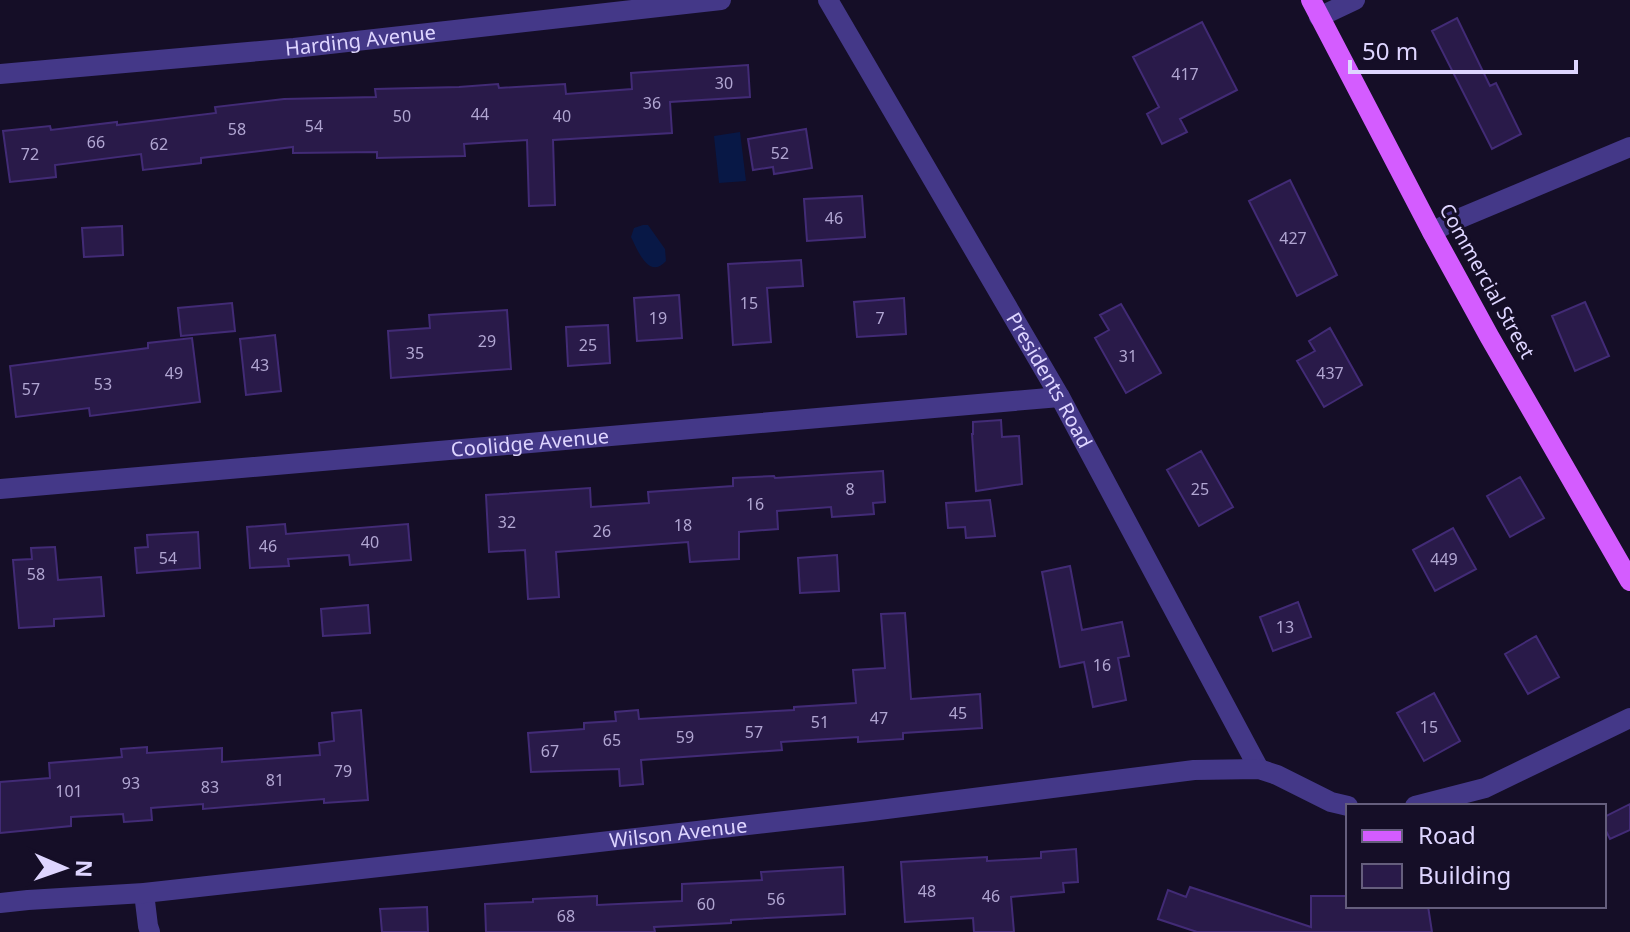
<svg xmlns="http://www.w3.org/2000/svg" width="1630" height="932" font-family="'Noto Sans',sans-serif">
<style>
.water{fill:#081846}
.building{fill:#291a49;stroke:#422b76;stroke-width:2}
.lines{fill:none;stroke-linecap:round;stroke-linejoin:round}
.minor{stroke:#443888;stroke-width:20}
.major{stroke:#d45cff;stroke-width:20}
.labels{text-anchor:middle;stroke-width:6;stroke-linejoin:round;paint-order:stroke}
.number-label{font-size:16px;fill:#b1a6d2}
.street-label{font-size:20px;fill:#ded5ff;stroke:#150e27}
</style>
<rect width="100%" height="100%" fill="#150e27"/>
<path class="water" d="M740,132L746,181L719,183L714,136Z
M643,225H648L665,249L666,261C649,280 638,251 631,237L634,228Z"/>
<path class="building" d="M1457,18L1490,86L1496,83L1521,134L1492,149L1432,31Z
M1202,22L1237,90L1180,119L1187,132L1162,144L1147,114L1159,107L1133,57Z
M748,65L750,97L670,102L672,133L553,140L555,205L529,206L527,140L464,144L465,156L377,158V152L293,153V147L201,158V163L143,170L141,154L55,165L56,177L10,182L3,131L50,126L51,130L117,122V125L216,113L215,107L284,99L376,97L375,89L459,87L498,84L499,88L565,84L566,94L632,89L631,73Z
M806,129L812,168L774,174L773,167L753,170L748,139Z
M1290,180L1337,275L1297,296L1249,201Z
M862,196L865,237L807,241L804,199Z
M122,226L123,255L84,257L82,228Z
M801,260L803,286L767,288L771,342L733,345L728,264Z
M679,295L682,338L637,341L634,298Z
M904,298L906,334L857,337L854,302Z
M1585,302L1609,356L1575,371L1552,316Z
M232,303L235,331L181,336L178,308Z
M1121,304L1161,373L1126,393L1095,338L1109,330L1100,315Z
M507,310L511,369L391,378L388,331L430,328L429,315Z
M608,325L610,363L568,366L566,327Z
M1330,328L1362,385L1324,407L1297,361L1315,351L1309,341Z
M275,335L281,391L246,395L240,339Z
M192,338L200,402L90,416L89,408L16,417L10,366L148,348V343Z
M1001,420L1002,437L1019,436L1022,484L976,491L972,434H973V422Z
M1201,451L1233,507L1199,526L1167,470Z
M883,471L885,502L873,503L874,514L832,517L831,507L777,511L778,529L739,532V559L690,562L688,542L556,552L559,597L528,599L525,550L489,552L486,495L590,488L591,507L649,503L648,492L733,486V478L774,476L775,478Z
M1520,477L1544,518L1510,537L1487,496Z
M990,500L995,536L966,538L965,527L948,528L946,503Z
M285,524L286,534L408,524L411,560L350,565L349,555L288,559L289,566L250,568L247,527Z
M1453,528L1476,569L1435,591L1413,550Z
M198,532L200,568L137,573L135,548L148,547L147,535Z
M55,547L58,580L101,577L104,616L54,619V626L19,628L13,560L32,559L31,548Z
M837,555L839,591L800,593L798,558Z
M1070,566L1082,630L1122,622L1129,656L1118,658L1126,700L1093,707L1084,662L1060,667L1042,572Z
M1298,602L1311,637L1273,651L1260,617Z
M368,605L370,633L323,636L321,609Z
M905,613L911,699L980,694L982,728L903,733V739L858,742V737L781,742L782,750L641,760L643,784L620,786L619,769L531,772L528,733L584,729V723L616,721L615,712L638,710L639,719L794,710V707L856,703L853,670L885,668L881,614Z
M1536,636L1559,677L1528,694L1505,654Z
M1434,693L1460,741L1424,761L1397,713Z
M361,710L368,800L324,803V799L203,809V804L151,808L152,820L124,822L123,814L71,817V826L0,833V782L50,778L49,763L122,757L121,749L147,747V753L222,748V762L320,755L319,743L334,741L332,713Z
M1630,804V830L1610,839L1604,827V817Z
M1076,849L1078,882L1063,883L1064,892L1011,897L1014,932H974L973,918L905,922L901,862L987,857V861L1041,858V852Z
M843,867L845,914L731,920V923L654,927L655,932H486L485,904L533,902V899L597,896V905L682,901V884L762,880L761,872Z
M1190,887L1311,927V896H1348V906H1428L1432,932H1197L1158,919L1168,890L1186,897Z
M427,907L428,932H382L380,909Z"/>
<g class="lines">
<g class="minor">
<path id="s1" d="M828,0L1060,397L1259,769"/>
<path d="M1319,17L1355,0"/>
<path id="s2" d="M0,74L294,48L721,0"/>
<path d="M1432,232L1451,222L1630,147"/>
<path id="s3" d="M0,489L1060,397"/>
<path d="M1415,806L1485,788L1630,718"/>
<path d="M144,893L148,926L150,932"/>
<path id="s4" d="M0,903L28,900L144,893L451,859L863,812L1194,770L1259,769L1277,775L1331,802L1348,806"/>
</g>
<path class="major" d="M1311,0L1432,232L1489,336L1630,581"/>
</g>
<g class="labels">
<g class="number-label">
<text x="1185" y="80">417</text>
<text x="724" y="89">30</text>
<text x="652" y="109">36</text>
<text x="480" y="120">44</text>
<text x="402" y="122">50</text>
<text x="562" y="122">40</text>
<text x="314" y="132">54</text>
<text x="237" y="135">58</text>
<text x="96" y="148">66</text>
<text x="159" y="150">62</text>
<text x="780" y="159">52</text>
<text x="30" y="160">72</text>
<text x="834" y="224">46</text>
<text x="1293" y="244">427</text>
<text x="749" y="309">15</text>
<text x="658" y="324">19</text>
<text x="880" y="324">7</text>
<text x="487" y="347">29</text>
<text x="588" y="351">25</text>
<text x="415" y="359">35</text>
<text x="1128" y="362">31</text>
<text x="260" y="371">43</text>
<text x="174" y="379">49</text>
<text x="1330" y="379">437</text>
<text x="103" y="390">53</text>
<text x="31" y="395">57</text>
<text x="850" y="495">8</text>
<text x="1200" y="495">25</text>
<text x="755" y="510">16</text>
<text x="507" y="528">32</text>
<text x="683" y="531">18</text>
<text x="602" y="537">26</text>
<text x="370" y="548">40</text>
<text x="268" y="552">46</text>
<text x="168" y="564">54</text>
<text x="1444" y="565">449</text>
<text x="36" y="580">58</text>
<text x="1285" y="633">13</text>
<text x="1102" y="671">16</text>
<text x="958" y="719">45</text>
<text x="879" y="724">47</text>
<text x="820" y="728">51</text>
<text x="1429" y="733">15</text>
<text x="754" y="738">57</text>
<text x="685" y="743">59</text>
<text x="612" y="746">65</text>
<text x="550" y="757">67</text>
<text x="343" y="777">79</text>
<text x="275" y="786">81</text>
<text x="131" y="789">93</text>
<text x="210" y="793">83</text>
<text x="69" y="797">101</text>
<text x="927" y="897">48</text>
<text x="991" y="902">46</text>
<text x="776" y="905">56</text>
<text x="706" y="910">60</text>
<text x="566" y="922">68</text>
</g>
<g class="street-label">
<text dy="7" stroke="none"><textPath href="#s2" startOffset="362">Harding Avenue</textPath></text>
<text transform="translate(1487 281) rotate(61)" y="7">Commercial Street</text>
<text dy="7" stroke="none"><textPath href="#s1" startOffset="440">Presidents Road</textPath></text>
<text dy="7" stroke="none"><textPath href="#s3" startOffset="532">Coolidge Avenue</textPath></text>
<text dy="7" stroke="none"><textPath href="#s4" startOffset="682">Wilson Avenue</textPath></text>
</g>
</g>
<rect x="1346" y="804" width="260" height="104" fill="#150e27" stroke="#655e7d" stroke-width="2"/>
<rect x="1362" y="830" width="40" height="12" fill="#d45cff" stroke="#655e7d" stroke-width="2"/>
<text x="1418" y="844" font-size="24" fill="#ded5ff">Road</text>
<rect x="1362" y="864" width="40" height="24" fill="#291a49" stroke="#655e7d" stroke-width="2"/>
<text x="1418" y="884" font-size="24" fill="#ded5ff">Building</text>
<g transform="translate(64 868) rotate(92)" stroke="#150e27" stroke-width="6" paint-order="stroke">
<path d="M0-6L14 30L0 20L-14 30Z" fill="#ded5ff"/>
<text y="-12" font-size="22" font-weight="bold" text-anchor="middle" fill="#ded5ff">N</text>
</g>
<path d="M1350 60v12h226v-12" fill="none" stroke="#ded5ff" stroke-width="4"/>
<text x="1362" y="60" font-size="24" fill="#ded5ff" stroke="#150e27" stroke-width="6" paint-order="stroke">50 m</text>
</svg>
